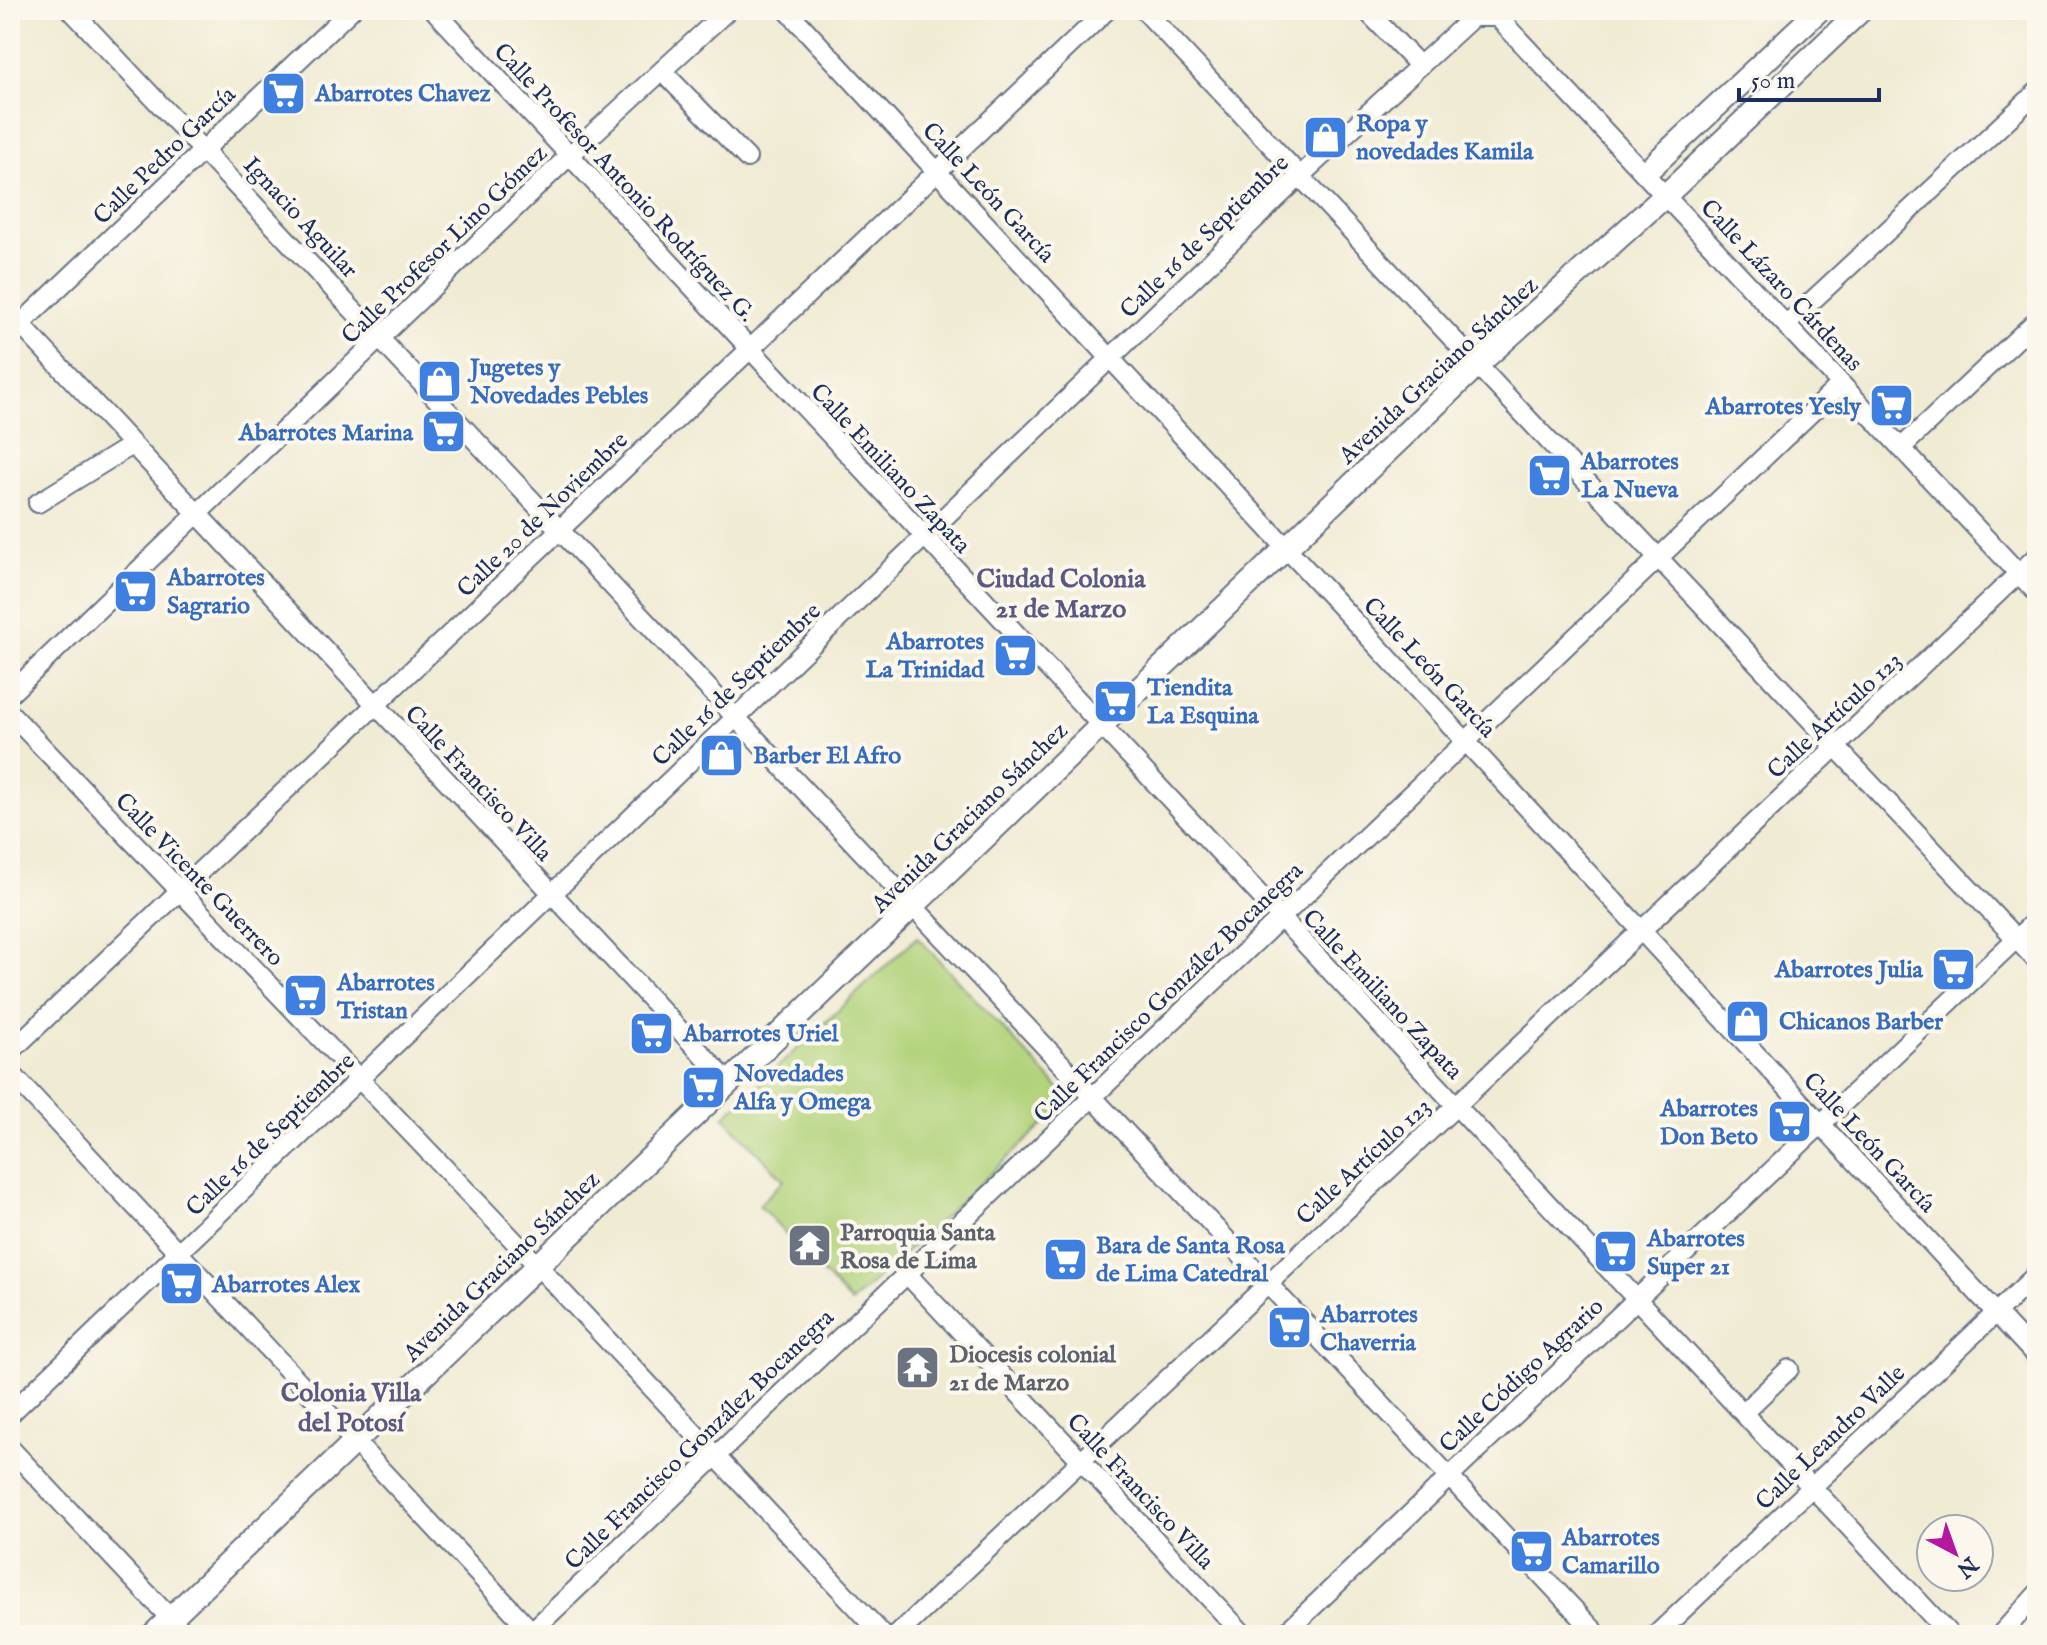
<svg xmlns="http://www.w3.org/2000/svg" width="2047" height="1645" font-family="'IM FELL English',serif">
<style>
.green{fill:#b2d37b;stroke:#66816c;stroke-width:2}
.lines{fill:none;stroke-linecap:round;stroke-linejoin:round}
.minor-casing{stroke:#667187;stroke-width:22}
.tertiary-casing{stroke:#667187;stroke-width:26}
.minor{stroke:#fff;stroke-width:18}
.tertiary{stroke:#fff;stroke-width:22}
.labels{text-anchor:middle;stroke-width:8;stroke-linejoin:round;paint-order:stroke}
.shop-label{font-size:24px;font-weight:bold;fill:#366cbe;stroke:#fbf7ec;text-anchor:start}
.street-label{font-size:24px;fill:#1b2f5e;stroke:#fbf7ec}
.worship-label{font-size:24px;font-weight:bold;fill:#5b616d;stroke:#fbf7ec;text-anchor:start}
.neighbourhood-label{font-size:26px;font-weight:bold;fill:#5a5983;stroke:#fbf7ec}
</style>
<rect width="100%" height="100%" fill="#fbf7ec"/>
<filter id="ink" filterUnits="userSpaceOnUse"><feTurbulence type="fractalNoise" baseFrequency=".0125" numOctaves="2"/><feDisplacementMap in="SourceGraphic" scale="16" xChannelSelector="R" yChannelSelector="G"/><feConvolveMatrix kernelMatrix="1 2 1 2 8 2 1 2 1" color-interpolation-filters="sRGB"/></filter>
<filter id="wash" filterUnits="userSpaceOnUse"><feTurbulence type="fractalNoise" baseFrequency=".006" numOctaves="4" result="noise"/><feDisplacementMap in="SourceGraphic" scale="32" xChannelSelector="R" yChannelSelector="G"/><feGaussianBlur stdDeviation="1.8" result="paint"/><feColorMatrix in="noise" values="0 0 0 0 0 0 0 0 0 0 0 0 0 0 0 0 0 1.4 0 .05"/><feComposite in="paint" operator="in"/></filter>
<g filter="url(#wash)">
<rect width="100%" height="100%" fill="#f0ebd3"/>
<path class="green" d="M917,937L1070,1100L851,1303L759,1205L784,1180L724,1117Z"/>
</g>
<g filter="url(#ink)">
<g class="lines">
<defs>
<path id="minor" d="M71,10L1598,1635
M434,10L1950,1635
M787,10L2037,1357
M1144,10L2037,961
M1366,10L1420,66
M1491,10L2037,593
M662,71L747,158
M10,313L729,1083
M1786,325L2037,92
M10,334L351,10
M1901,448L2037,320
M38,503L132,445
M10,694L570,155L728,10
M10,713L538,1266L883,1635
M10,1052L1107,10
M10,1072L535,1635
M907,1274L1244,1635
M1743,1413L1789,1369
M10,1414L1300,176L1473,17H1497L1505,10
M10,1448L186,1635
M528,1635L1841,384
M897,1635L2037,556
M1283,1635L2037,919
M1656,1635L2037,1274
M2000,1635L2037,1594"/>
<path id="tertiary" d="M1646,172L1819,10
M153,1635L1477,365L1666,195L1861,10"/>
</defs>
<use href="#minor" class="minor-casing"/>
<use href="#tertiary" class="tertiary-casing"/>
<use href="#minor" class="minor"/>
<use href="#tertiary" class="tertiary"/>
</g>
</g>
<defs>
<symbol id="supermarket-square" viewBox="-11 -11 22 22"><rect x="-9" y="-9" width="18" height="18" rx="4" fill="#3f7fe0" stroke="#fbf7ec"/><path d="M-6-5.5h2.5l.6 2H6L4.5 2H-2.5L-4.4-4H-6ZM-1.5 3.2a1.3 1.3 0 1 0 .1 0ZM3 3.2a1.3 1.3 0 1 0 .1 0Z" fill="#fff"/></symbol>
<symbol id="shop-square" viewBox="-11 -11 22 22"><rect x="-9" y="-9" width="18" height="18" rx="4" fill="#3f7fe0" stroke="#fbf7ec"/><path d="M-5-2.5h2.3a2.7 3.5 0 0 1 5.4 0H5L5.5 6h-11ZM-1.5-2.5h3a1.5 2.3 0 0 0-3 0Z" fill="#fff"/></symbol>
<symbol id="temple-square" viewBox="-11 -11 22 22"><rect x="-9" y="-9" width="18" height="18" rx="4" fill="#6b7280" stroke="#fbf7ec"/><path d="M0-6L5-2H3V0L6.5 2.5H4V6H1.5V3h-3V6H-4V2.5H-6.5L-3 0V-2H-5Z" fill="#fff"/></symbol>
</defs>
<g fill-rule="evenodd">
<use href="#supermarket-square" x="258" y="68" width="51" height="51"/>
<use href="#shop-square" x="1300" y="112" width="51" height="51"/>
<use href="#shop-square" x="414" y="356" width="51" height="51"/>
<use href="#supermarket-square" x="1866" y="380" width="51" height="51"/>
<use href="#supermarket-square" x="418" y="406" width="51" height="51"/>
<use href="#supermarket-square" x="1524" y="450" width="51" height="51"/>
<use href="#supermarket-square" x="110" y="566" width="51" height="51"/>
<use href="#supermarket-square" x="990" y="630" width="51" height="51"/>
<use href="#supermarket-square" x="1090" y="676" width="51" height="51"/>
<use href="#shop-square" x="696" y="730" width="51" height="51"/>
<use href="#supermarket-square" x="1928" y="944" width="51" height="51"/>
<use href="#supermarket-square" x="280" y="970" width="51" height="51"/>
<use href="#shop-square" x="1722" y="996" width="51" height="51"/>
<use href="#supermarket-square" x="626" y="1008" width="51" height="51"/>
<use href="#supermarket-square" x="678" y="1062" width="51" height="51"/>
<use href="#supermarket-square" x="1764" y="1096" width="51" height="51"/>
<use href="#temple-square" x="784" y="1220" width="51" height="51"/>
<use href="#supermarket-square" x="1590" y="1226" width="51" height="51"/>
<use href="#supermarket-square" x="1040" y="1234" width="51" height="51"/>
<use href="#supermarket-square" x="156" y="1258" width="51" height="51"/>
<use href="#supermarket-square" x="1264" y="1302" width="51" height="51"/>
<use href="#temple-square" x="892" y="1342" width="51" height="51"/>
<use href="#supermarket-square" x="1506" y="1526" width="51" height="51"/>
</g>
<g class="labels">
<g class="shop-label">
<text x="315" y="101">Abarrotes Chavez</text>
<text x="1356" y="131">Ropa y<tspan x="1356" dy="28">novedades Kamila</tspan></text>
<text x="470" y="375">Jugetes y<tspan x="470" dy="28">Novedades Pebles</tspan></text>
<text x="1861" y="414" text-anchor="end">Abarrotes Yesly</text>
<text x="413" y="440" text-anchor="end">Abarrotes Marina</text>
<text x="1581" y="469">Abarrotes<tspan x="1581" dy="28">La Nueva</tspan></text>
<text x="167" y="585">Abarrotes<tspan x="167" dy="28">Sagrario</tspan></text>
<text x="984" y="649" text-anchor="end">Abarrotes<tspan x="984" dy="28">La Trinidad</tspan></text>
<text x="1147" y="695">Tiendita<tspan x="1147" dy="28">La Esquina</tspan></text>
<text x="753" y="763">Barber El Afro</text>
<text x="1923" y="977" text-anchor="end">Abarrotes Julia</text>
<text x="337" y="990">Abarrotes<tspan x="337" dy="28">Tristan</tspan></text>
<text x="1779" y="1029">Chicanos Barber</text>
<text x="683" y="1041">Abarrotes Uriel</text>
<text x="734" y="1081">Novedades<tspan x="734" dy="28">Alfa y Omega</tspan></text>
<text x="1758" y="1116" text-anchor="end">Abarrotes<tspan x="1758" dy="28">Don Beto</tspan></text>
<text x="1647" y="1246">Abarrotes<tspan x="1647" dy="28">Super 21</tspan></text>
<text x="1096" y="1253">Bara de Santa Rosa<tspan x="1096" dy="28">de Lima Catedral</tspan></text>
<text x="212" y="1292">Abarrotes Alex</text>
<text x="1320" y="1322">Abarrotes<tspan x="1320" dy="28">Chaverria</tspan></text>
<text x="1562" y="1545">Abarrotes<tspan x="1562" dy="28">Camarillo</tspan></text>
</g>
<g class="street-label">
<text transform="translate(164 155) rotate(-44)" y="8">Calle Pedro García</text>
<text transform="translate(625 182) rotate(47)" y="8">Calle Profesor Antonio Rodríguez G.</text>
<text transform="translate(989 192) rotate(47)" y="8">Calle León García</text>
<text transform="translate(301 217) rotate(47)" y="8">Ignacio Aguilar</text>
<text transform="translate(1204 236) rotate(-44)" y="8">Calle 16 de Septiembre</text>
<text transform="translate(444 244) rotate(-44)" y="8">Calle Profesor Lino Gómez</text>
<text transform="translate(1782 285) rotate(47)" y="8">Calle Lázaro Cárdenas</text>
<text transform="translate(1438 370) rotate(-43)" y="8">Avenida Graciano Sánchez</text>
<text transform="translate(891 468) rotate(47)" y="8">Calle Emiliano Zapata</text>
<text transform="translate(542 514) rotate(-44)" y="8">Calle 20 de Noviembre</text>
<text transform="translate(1430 667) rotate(47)" y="8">Calle León García</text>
<text transform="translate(736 684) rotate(-44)" y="8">Calle 16 de Septiembre</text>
<text transform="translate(1834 715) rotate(-43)" y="8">Calle Artículo 123</text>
<text transform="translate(479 783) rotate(47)" y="8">Calle Francisco Villa</text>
<text transform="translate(969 817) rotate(-44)" y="8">Avenida Graciano Sánchez</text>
<text transform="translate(200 879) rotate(46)" y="8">Calle Vicente Guerrero</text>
<text transform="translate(1168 992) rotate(-44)" y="8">Calle Francisco González Bocanegra</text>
<text transform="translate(1383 994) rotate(47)" y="8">Calle Emiliano Zapata</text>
<text transform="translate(270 1134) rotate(-44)" y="8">Calle 16 de Septiembre</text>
<text transform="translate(1870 1142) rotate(47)" y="8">Calle León García</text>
<text transform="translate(1363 1161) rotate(-43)" y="8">Calle Artículo 123</text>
<text transform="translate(501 1266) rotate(-44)" y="8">Avenida Graciano Sánchez</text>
<text transform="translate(1521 1375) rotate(-43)" y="8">Calle Código Agrario</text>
<text transform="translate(1830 1437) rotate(-44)" y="8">Calle Leandro Valle</text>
<text transform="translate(699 1439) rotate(-44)" y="8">Calle Francisco González Bocanegra</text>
<text transform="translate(1141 1491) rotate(47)" y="8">Calle Francisco Villa</text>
</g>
<g class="worship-label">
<text x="840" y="1240">Parroquia Santa<tspan x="840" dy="28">Rosa de Lima</tspan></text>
<text x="949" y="1362">Diocesis colonial<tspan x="949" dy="28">21 de Marzo</tspan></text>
</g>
<g class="neighbourhood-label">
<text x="1061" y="587">Ciudad Colonia<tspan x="1061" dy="30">21 de Marzo</tspan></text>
<text x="351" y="1401">Colonia Villa<tspan x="351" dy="30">del Potosí</tspan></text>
</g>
</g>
<rect width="2047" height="1645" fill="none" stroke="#fbf7ec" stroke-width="40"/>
<g transform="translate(1955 1553) rotate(139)"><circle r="38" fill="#fbf7ec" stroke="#a1a7b3" stroke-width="2"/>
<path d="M0-6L14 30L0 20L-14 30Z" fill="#b5179e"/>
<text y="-12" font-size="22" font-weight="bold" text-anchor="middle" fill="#1b2f5e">N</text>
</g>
<path d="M1739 88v12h140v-12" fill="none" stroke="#1b2f5e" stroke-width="4"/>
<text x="1751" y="88" font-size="24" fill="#1b2f5e" stroke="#fbf7ec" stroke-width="6" paint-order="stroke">50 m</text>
</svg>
